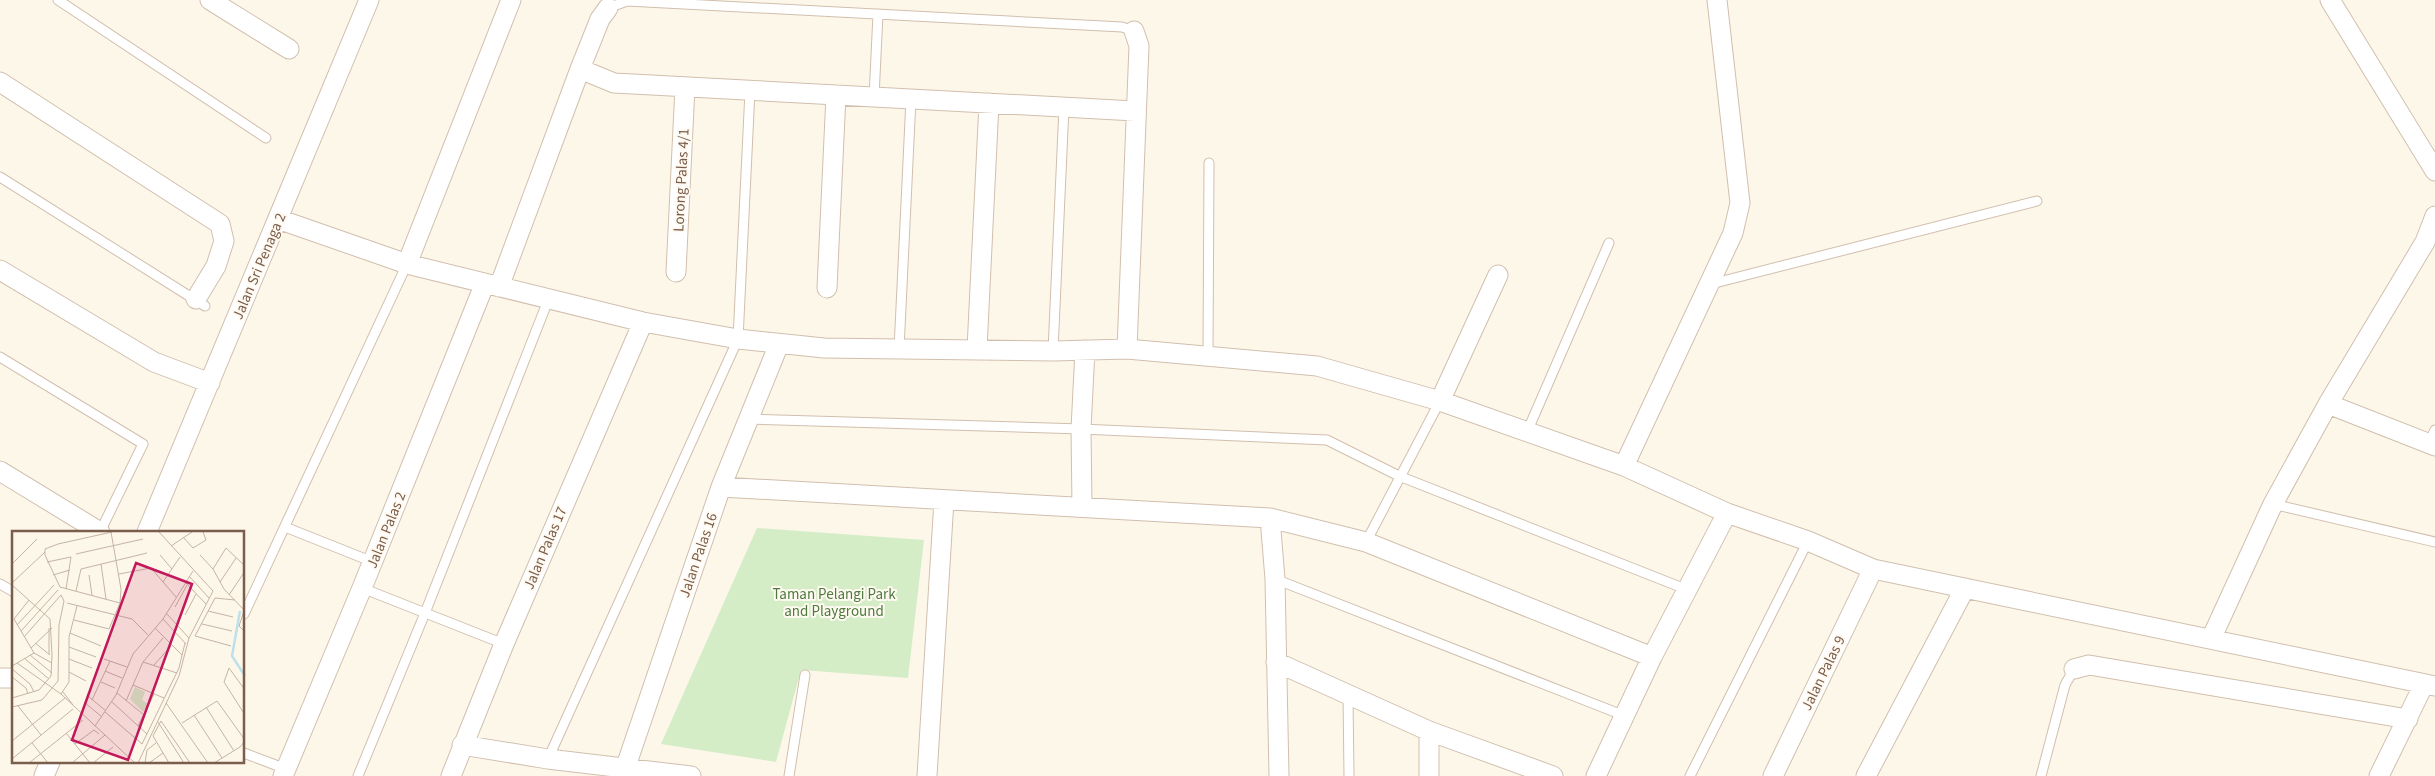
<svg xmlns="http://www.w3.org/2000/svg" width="2435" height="776" font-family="'Source Sans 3',sans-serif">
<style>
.green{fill:#d5edc7}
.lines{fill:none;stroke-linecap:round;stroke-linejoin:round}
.service-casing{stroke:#d1bfae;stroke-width:11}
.minor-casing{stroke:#d1bfae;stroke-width:21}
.service{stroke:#fff;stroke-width:9}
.minor{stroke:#fff;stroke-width:19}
.labels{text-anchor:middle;stroke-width:4;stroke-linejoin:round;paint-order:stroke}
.street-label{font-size:15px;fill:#7a5d4b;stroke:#fffaf1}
.park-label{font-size:15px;fill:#4e7a3f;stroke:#fffaf1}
.inset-river{fill:none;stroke:#bce1e9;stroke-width:2.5}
.inset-road{fill:none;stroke:#c5b4a5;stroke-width:1}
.view{fill:#c2185b;fill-opacity:0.15;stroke:#c2185b;stroke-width:2.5}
.inset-edge{fill:none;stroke:#7a5d4b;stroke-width:2.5}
</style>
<rect width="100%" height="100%" fill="#fdf7ea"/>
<path class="green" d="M757,528L924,540L908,678L801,670L776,762L661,744Z"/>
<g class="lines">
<defs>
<path id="service" d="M58,0L266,138
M608,8L627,1L1122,27L1134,31
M874,97L878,14
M0,177L205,306
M1711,284L2037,201
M899,349L911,99
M1053,351L1064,107
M1208,355L1209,163
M0,357L143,444L100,532
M749,419L1081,429L1327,440L1399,476L1688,590
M1527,432L1609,243
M2428,445L2435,430
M2273,504L2435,542
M285,527L373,562
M1366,542L1440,401
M1275,579L1625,716
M0,584L14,592
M362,588L504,644
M244,614L407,264
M1348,695L1349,776
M244,753L286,769
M548,759L738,339L750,91
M358,776L425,613L549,298
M789,776L805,675
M1690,776L1808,541
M2041,776L2065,685L2074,669"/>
<path id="minor" d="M210,0L289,49
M2330,0L2435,171
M580,69L614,83L1135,111
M0,82L220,224L224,241L216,266L196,299
M278,219L407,264L643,322L738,339L824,348L1053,351L1127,349L1317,366L1440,401L1624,466L1727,513L1808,541L1873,569L2435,686
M407,264L511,0
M0,270L154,362L210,383
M676,272L685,87
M499,287L580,69L600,19L608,8
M827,288L836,95
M977,349L989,103
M1127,349L1139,46L1134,31
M1440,401L1498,275
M2328,404L2435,446
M1624,466L1733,233L1740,203L1717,0
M0,471L100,532
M721,487L1270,518L1366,542L1652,657
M1082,507L1081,429L1085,350
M1270,518L1275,579L1279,776
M147,532L369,0
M2211,639L2273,504L2328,404L2425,242L2435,216
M1276,662L1429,731L1553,776
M2074,669L2089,665L2408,719
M0,678H14
M462,745L548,759L691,776
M625,769L721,487L779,344
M44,776L50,762
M283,776L362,588L485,283
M451,776L504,644L643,322
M927,776L944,500
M1429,776V731
M1596,776L1652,657L1727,513
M1773,776L1873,569
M1866,776L1965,588
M2379,776L2424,684"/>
</defs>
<use href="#service" class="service-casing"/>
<use href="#minor" class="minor-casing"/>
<use href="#service" class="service"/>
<use href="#minor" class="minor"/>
</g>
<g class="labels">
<g class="street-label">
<text transform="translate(681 180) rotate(-87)" y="5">Lorong Palas 4/1</text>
<text transform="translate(259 266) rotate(-67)" y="5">Jalan Sri Penaga 2</text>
<text transform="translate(386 530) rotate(-68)" y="5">Jalan Palas 2</text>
<text transform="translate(545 548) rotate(-67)" y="5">Jalan Palas 17</text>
<text transform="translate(698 555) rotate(-71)" y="5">Jalan Palas 16</text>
<text transform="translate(1823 673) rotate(-64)" y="5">Jalan Palas 9</text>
</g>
<g class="park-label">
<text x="834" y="599">Taman Pelangi Park<tspan x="834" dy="17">and Playground</tspan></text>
</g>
</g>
<g transform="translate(12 531)">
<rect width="232" height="232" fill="#fdf7ea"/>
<path d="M123,156L133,161L130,169L136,173L131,181L118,168Z" fill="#d5edc7"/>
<path class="inset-river" d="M228,80L220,125L233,145"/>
<path class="inset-road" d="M100,1L46,13L33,18V24L48,56L108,72M171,6L181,17L194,9L191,1M159,15L180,1M64,23L131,8M148,24L160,38M188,24L201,38L212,58L233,80M35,31L59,26L54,58M0,33L25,8M89,33L94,68M201,38L214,17L233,35M107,43L139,37L164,66M41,44L58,39M77,44L80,64M177,45L197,67M151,51L168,26M173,51L194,73M208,51L224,27M0,52L33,21M0,54L38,88L40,124L39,145L27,159L0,167M64,60L69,38L135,22M217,64L233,40M55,72L120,88L136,104M163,76L175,54M196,80L221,86M232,80L227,95L233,101M154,82L177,107M173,84L184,63M151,88L174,113M62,89L97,98L108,72L109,58L99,1M190,93L220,100M5,94L42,54M143,97L170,124M9,100L46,59M58,102L89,115M23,112L38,124M219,115L183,105L203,67L223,69M57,116L84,126M19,117L40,97M22,122L40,132M37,123V97M18,124L40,142M12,127L37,148M57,128L80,137M92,128L115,136M131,131L165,142M5,132L49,163L123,232M142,134L159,115M0,135L22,122L2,88L17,69M0,138L18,153L22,161M93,140L110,147M57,141L74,150M0,146L14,157L16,163M89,151L103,157M121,154L152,167M233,159L217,137L212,151L233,184M51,161L61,174M105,162L132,184M49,163L57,151V106L65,75M76,165L94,180M80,169L98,130M114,170L131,131L151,107M72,171L90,186M100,171L135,203M154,172L196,232M6,175L29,204M0,176L30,169L46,150L47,94L52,70L49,64L12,106M194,176L222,220M93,181L130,213L167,137L173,112M182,184L210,227M146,191L172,232M170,192L205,170L233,209M83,195L104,164L121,123L151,88L181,40M126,195L142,163M54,202L78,232M0,210L53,167M20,212L36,232M63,213L82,199L87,203M0,228L61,178M17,232L71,189M60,232L93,204M81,232L101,216M126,232L167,145L177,107L201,60L147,1M133,232L135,219L144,212M137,232L151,222M157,232L141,205L149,190L178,232M202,232L228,216L233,210"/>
<path class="view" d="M124,32L180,53L116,229L60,209Z"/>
<rect width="232" height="232" class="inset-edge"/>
</g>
</svg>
